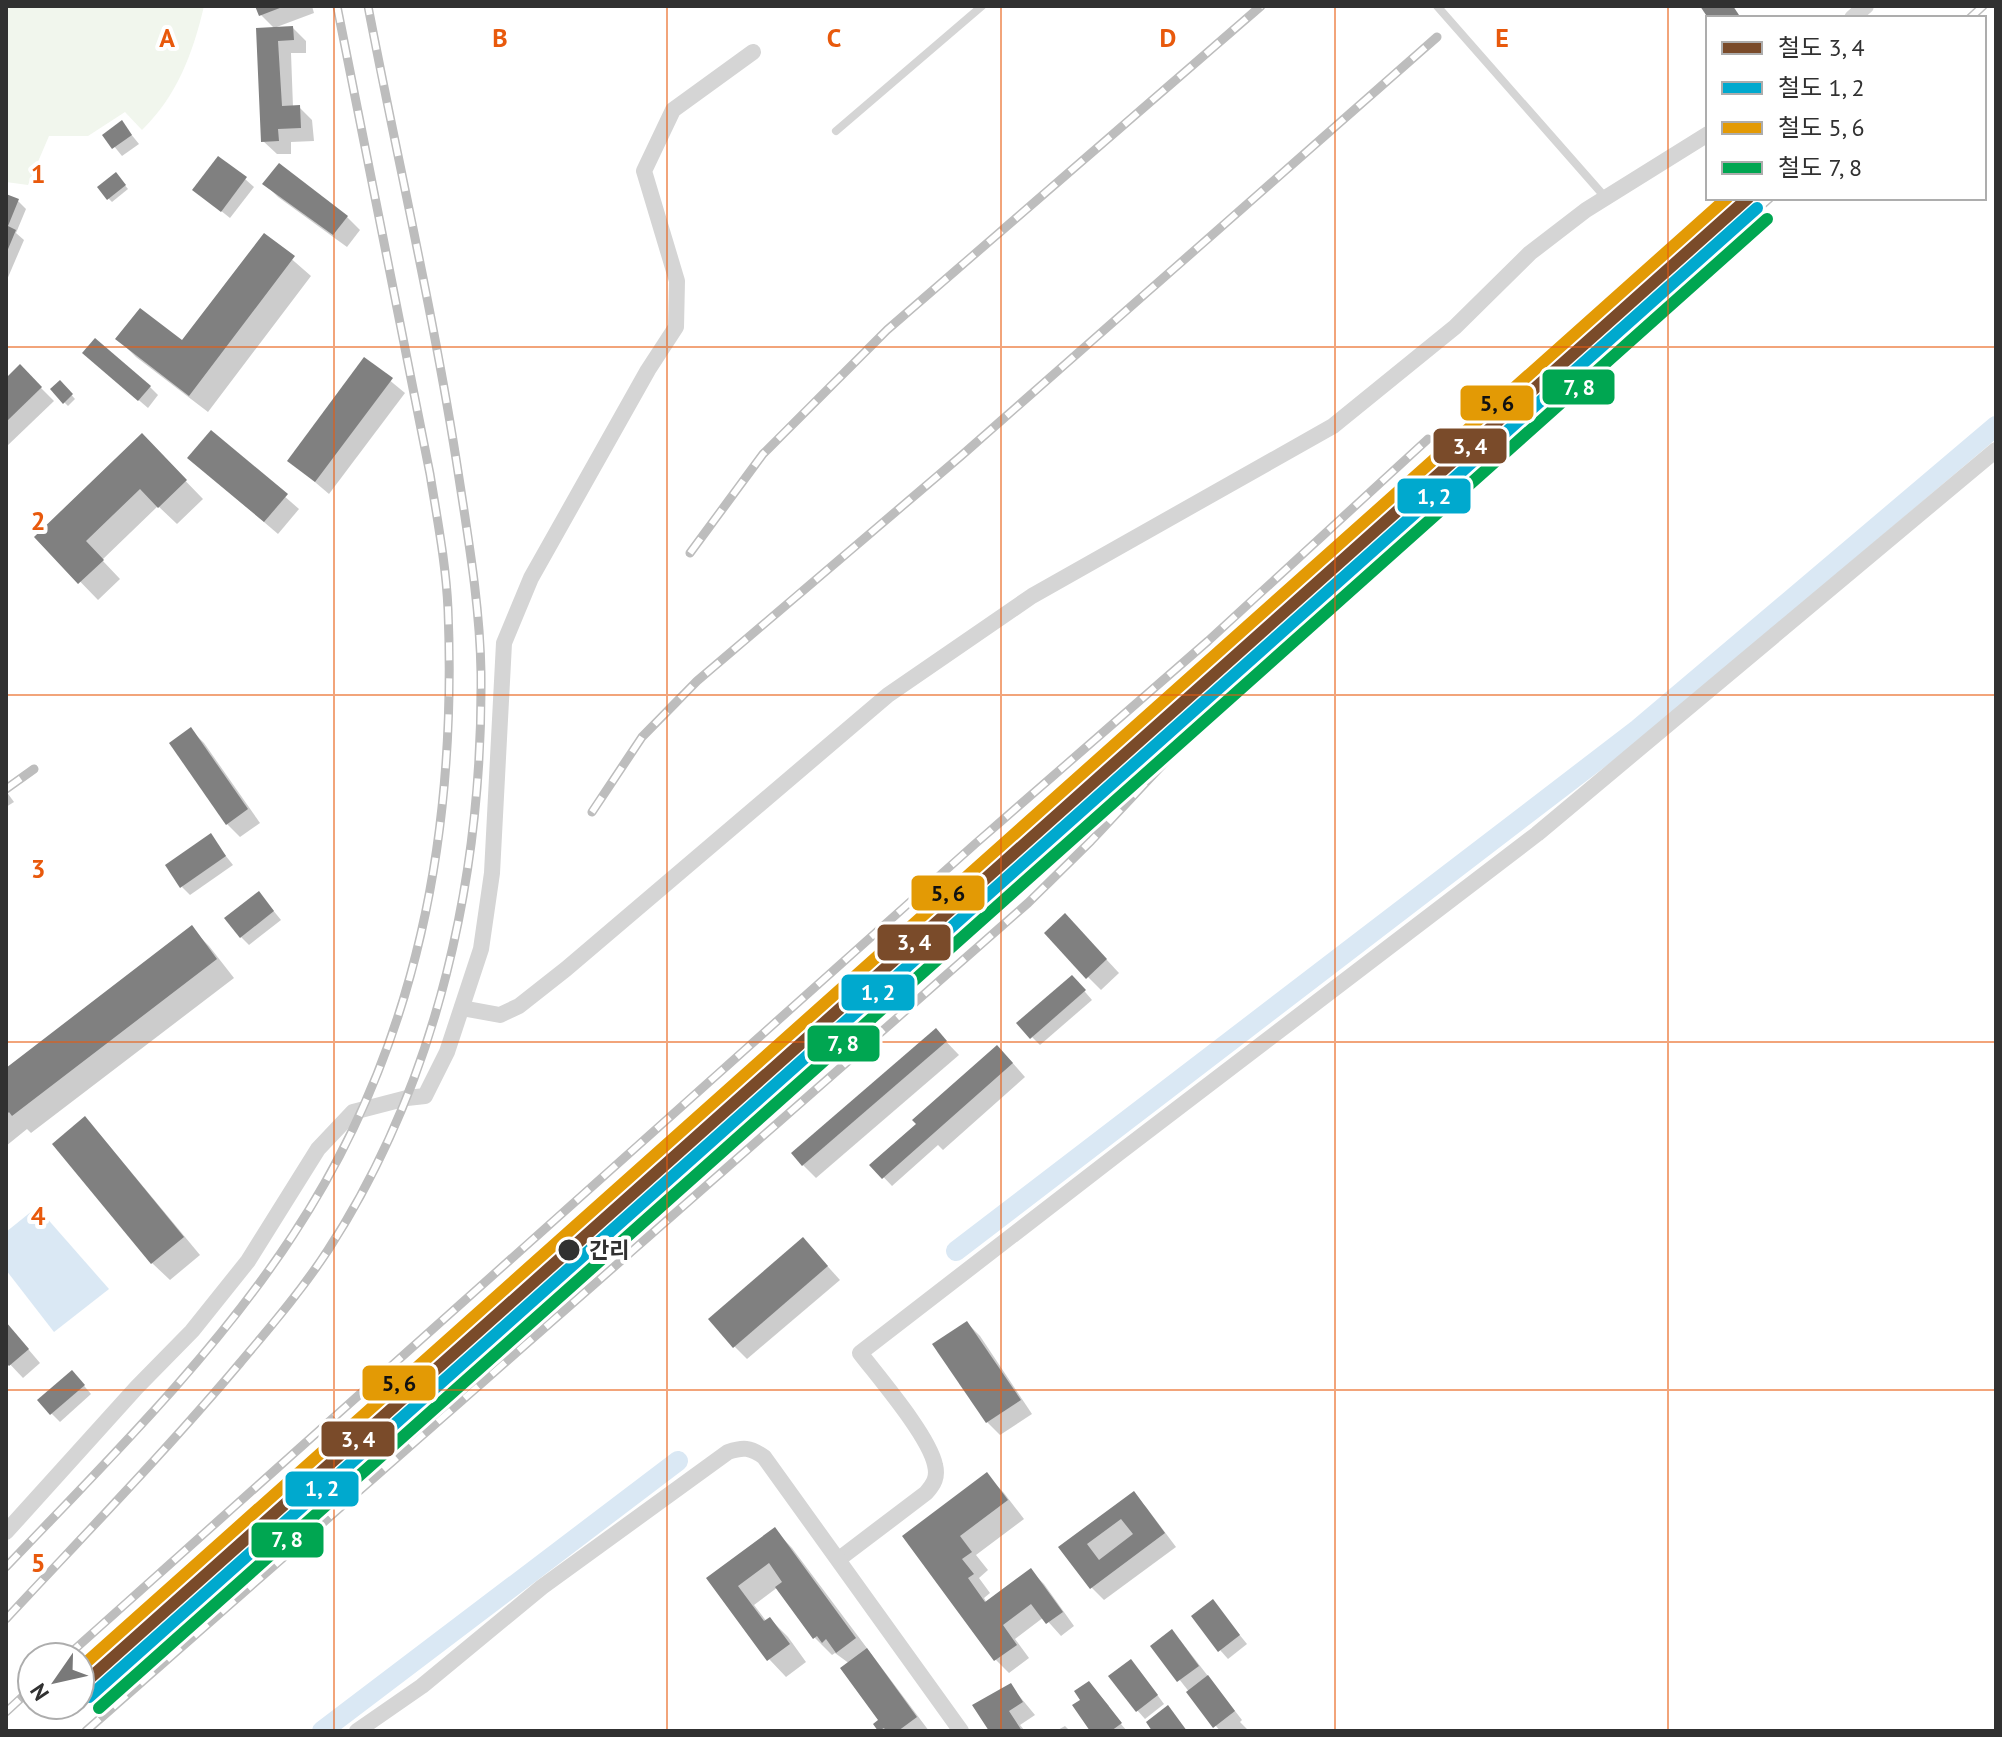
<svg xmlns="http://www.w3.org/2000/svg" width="2002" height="1737" viewBox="0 0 2002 1737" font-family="'PT Sans','Noto Sans KR',sans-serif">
  <rect width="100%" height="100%" fill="#fff"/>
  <path fill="#f1f6ed" d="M6,6h198c-11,47 -27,90 -62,124l-17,-18 -37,24h-39l-21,49 -22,-3z"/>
  <polygon fill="#dae8f4" points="37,1207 109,1289 54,1332 6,1270 6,1232"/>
  <g fill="#0003">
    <polygon points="257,6 312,6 314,13 274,28 261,15"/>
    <polygon points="293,28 306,41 306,53 291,53 293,107 299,107 312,120 314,141 291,142 291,154 277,154 263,141 258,30"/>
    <polygon points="122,123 139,144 122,156 105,135"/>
    <polygon points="120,179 128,189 112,202 108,198"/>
    <polygon points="245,179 254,187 230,218 195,190"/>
    <polygon points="265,184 347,217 360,230 347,247 278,197"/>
    <polygon points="6,196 18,201 26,209 16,233 24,240 6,282"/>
    <polygon points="264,235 311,276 208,412 136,357 118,339 182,343"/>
    <polygon points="365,360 405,393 329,494 289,460"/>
    <polygon points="93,361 150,387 158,395 148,408"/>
    <polygon points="20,367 54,401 6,447 6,381"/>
    <polygon points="60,382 75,399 68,406 52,390"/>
    <polygon points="211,432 299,509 278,534 203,470"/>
    <polygon points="142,436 203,499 177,524 158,506 102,560 120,579 98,600 37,537"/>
    <polygon points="191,730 204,743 260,823 240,837 227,824"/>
    <polygon points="6,791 14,802 6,807"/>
    <polygon points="210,836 233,865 190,895 182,887"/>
    <polygon points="259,893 281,920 249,945 241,937"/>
    <polygon points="191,928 209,946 234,978 31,1133 27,1129 6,1146 6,1070"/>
    <polygon points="1078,929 1119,973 1101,990 1088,977"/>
    <polygon points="1080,986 1092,1000 1040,1045 1032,1037"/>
    <polygon points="936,1031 959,1055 816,1178 803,1165"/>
    <polygon points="1010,1060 1025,1077 943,1150 938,1145 892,1186 872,1165"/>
    <polygon points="85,1119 102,1137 200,1255 170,1280 152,1263"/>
    <polygon points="803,1239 840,1280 747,1359 734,1346"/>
    <polygon points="6,1323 40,1363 23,1378 6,1360"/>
    <polygon points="967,1323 980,1336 1032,1414 1000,1435 987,1422"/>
    <polygon points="80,1381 91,1394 60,1422 51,1413"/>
    <polygon points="987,1475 1004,1493 1024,1519 976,1555 988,1570 979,1578 990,1593 984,1598 987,1603 1031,1571 1044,1584 1074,1626 1061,1636 1044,1617 1015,1639 1029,1658 1009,1673 996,1660 904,1537"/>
    <polygon points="1133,1494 1146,1507 1176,1547 1104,1600 1091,1587 1061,1547"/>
    <polygon points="775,1530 792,1548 929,1731 880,1731 875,1724 881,1720 850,1664 835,1653 832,1655 815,1638 778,1587 754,1605 767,1622 770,1619 788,1637 806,1662 786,1677 769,1659 709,1578"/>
    <polygon points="1213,1602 1247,1644 1228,1659 1220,1650"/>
    <polygon points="1180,1640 1242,1720 1240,1722 1249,1731 1220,1731 1153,1646"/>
    <polygon points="1139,1670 1164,1704 1145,1719 1137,1710"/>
    <polygon points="1011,1686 1035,1715 1020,1725 1025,1731 991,1731"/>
    <polygon points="1097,1692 1109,1706 1107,1708 1127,1731 1093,1731"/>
    <polygon points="1065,1726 1070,1731 1056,1731"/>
  </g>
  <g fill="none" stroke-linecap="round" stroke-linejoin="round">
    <g stroke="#dae8f4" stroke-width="20">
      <polyline points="956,1251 1638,729 1996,426"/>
      <polyline points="322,1731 678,1461"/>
    </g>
  </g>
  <g fill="#808080" fill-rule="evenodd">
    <polygon points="255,6 285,6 259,16"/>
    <polygon points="1700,6 1733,6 1741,18 1708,18"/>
    <polygon points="293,26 294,40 278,41 282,106 300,105 301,128 278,129 279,141 261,142 256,28"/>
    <polygon points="122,120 132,135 112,149 102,135"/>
    <polygon points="218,156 247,177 221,212 192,190"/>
    <polygon points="279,163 348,216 333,235 262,184"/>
    <polygon points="116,172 126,185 107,200 97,187"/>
    <polygon points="6,194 19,199 8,226 16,230 6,254"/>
    <polygon points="264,233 295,256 189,396 115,339 140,308 182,340"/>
    <polygon points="95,338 151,386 138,401 82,353"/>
    <polygon points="364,357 393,378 315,482 287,461"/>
    <polygon points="20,364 42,387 6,422 6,378"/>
    <polygon points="60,380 73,394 63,404 50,389"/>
    <polygon points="211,430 288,494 264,522 187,458"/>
    <polygon points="142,433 187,480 158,508 140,489 86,541 104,560 78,584 34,537"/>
    <polygon points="191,727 248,809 226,825 169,743"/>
    <polygon points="211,833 226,856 180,888 165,865"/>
    <polygon points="259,891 274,911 240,938 224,918"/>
    <polygon points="1065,913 1107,959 1086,979 1044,933"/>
    <polygon points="192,925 217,959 12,1116 9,1112 6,1115 6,1068"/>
    <polygon points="1072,975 1086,990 1030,1039 1016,1023"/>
    <polygon points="936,1028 947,1041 802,1166 791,1153"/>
    <polygon points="997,1045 1013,1063 882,1179 869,1165 916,1124 912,1120"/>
    <polygon points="85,1116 184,1237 151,1264 52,1144"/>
    <polygon points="803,1237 828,1266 733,1348 708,1319"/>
    <polygon points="967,1321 1021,1400 986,1423 932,1344"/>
    <polygon points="6,1322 29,1349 9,1366 6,1363"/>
    <polygon points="72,1370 85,1385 50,1415 37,1400"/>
    <polygon points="987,1472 1008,1500 960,1536 972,1552 962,1559 974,1574 968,1578 985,1602 1031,1568 1063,1612 1046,1624 1031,1604 1003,1625 1017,1645 994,1661 902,1536"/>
    <path d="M1134,1491l31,42 -75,56 -32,-42zM1121,1519l12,15 -34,26 -12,-16z"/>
    <polygon points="775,1527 856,1638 836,1653 826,1639 822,1643 817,1636 813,1639 775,1587 782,1582 769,1563 738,1586 764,1621 770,1617 790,1644 767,1661 706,1578"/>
    <polygon points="1213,1599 1240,1635 1218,1652 1191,1616"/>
    <polygon points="1172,1629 1199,1666 1177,1682 1150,1646"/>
    <polygon points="867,1648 917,1717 898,1731 886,1731 884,1728 878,1731 873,1724 878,1720 840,1668"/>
    <polygon points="1131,1659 1158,1695 1136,1712 1108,1676"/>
    <polygon points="1208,1675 1235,1711 1213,1728 1186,1692"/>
    <polygon points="1089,1681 1122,1723 1111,1731 1090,1731 1072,1705 1080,1700 1074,1691"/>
    <polygon points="1011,1683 1023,1702 1009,1711 1022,1731 989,1731 972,1705"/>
    <polygon points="1168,1705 1187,1731 1152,1731 1146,1722"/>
  </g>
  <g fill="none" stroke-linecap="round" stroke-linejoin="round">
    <g stroke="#d5d5d5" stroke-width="8">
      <polyline points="1437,6 1605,197"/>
      <polyline points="836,131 982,6"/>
    </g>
    <g stroke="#d5d5d5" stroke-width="16">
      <polyline points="1852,18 1866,6"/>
      <polyline points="462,1008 500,1015 519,1006 566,969 888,695 1032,596 1333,426 1455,327 1530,253 1586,210 1708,134"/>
      <polyline points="6,1532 137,1387 192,1331 248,1261 318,1149 353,1112 407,1098 425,1096 447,1052 481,949 492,873 504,643 531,578 648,370 676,327 677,281 644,171 673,110 753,52"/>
      <path d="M839,1559l87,-66c8,-9 12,-16 9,-28 -6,-29 -55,-86 -75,-112l259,-200 418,-319 459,-384"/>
      <path d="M357,1731l65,-45 120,-99 186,-135c15,-5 22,-5 36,5l197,274"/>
    </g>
    <g stroke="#bdbdbd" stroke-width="9">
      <g id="rail">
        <polyline points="1970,18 1983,6"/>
        <polyline points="690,553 763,454 887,330 1261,6"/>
        <polyline points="6,789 34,769"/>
        <polyline points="592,812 642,737 697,681 961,456 1437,37"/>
        <path d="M6,1567c100,-105 207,-210 287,-332 125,-190 164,-403 155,-626 -2,-45 -11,-91 -18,-135l-93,-468"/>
        <path d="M6,1619c79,-85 160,-168 234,-256 31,-37 62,-73 88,-113 110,-169 155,-376 153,-577 -1,-65 -12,-130 -22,-195 -24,-158 -61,-315 -91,-472"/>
        <polyline points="66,1657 975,844 1208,641 1428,439"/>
        <polyline points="6,1712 32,1688"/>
        <polyline points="86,1731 1028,903 1091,841 1303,615 1770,198"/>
      </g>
    </g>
    <use href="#rail" stroke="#fff" stroke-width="6" stroke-dasharray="18" stroke-linecap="butt"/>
    <g stroke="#fff" stroke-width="18">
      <polyline id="rail-1" points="80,1687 1748,198"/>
    </g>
    <g stroke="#fff" stroke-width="18">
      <polyline id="rail-2" points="89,1697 1757,208"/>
    </g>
    <g stroke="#fff" stroke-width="18">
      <polyline id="rail-3" points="80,1668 1727,198"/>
    </g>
    <g stroke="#fff" stroke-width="18">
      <polyline id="rail-4" points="99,1708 1767,219"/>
    </g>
    <use href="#rail-1" stroke="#7a4b2a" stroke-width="12"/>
    <use href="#rail-2" stroke="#00a9ce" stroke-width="12"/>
    <use href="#rail-3" stroke="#e39a05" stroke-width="12"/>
    <use href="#rail-4" stroke="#00a651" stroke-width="12"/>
  </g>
  <path fill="none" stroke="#e8590c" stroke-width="2" stroke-opacity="0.55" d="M334,6v1725M667,6v1725M1001,6v1725M1335,6v1725M1668,6v1725M6,347h1990M6,695h1990M6,1042h1990M6,1390h1990"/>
  <circle fill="#313131" stroke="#fff" stroke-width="3" cx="569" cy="1250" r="12"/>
  <g text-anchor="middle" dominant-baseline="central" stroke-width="8" stroke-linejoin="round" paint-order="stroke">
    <g font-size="22" font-weight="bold" fill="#313131" stroke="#fff" text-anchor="start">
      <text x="589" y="1250">간리</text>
    </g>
  </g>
  <g font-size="26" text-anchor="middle" font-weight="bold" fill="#e8590c" stroke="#fff" stroke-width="8" stroke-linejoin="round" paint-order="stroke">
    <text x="167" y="47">A</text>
    <text x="500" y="47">B</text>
    <text x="834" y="47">C</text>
    <text x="1168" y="47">D</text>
    <text x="1502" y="47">E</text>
    <text x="38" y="183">1</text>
    <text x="38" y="530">2</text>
    <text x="38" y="878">3</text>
    <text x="38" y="1225">4</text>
    <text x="38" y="1572">5</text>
  </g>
  <g stroke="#fff" stroke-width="3">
    <rect x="1541" y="368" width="75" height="38" rx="8" fill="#00a651"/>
    <rect x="1459" y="384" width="76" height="38" rx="8" fill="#e39a05"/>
    <rect x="1432" y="427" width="76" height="38" rx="8" fill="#7a4b2a"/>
    <rect x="1396" y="477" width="76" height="38" rx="8" fill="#00a9ce"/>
    <rect x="910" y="874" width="76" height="38" rx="8" fill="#e39a05"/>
    <rect x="876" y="923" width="76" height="39" rx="8" fill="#7a4b2a"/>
    <rect x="840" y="973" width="76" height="39" rx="8" fill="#00a9ce"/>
    <rect x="806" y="1024" width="75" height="39" rx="8" fill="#00a651"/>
    <rect x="361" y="1364" width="76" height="38" rx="8" fill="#e39a05"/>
    <rect x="320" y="1420" width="76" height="38" rx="8" fill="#7a4b2a"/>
    <rect x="284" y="1470" width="76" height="38" rx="8" fill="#00a9ce"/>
    <rect x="250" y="1521" width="75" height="38" rx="8" fill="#00a651"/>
  </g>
  <g font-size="22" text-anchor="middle" font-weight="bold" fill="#fff">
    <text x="1579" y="395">7, 8</text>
    <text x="1470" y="454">3, 4</text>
    <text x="1434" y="504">1, 2</text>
    <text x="914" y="950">3, 4</text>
    <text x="878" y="1000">1, 2</text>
    <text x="843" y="1051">7, 8</text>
    <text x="358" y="1447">3, 4</text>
    <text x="322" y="1496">1, 2</text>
    <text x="287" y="1547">7, 8</text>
  </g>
  <g font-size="22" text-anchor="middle" font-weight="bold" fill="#111">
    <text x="1497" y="411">5, 6</text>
    <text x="948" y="901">5, 6</text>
    <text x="399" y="1391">5, 6</text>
  </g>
  <rect width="2002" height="1737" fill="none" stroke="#313131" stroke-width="16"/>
  <rect x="1706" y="16" width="280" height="184" fill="#ffffff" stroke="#adadad" stroke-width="2"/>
  <rect x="1722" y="42" width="40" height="12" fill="#7a4b2a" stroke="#adadad" stroke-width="2"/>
  <text x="1778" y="56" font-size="24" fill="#313131">철도 3, 4</text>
  <rect x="1722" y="82" width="40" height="12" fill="#00a9ce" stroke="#adadad" stroke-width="2"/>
  <text x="1778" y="96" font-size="24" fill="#313131">철도 1, 2</text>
  <rect x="1722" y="122" width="40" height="12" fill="#e39a05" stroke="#adadad" stroke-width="2"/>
  <text x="1778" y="136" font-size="24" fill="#313131">철도 5, 6</text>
  <rect x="1722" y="162" width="40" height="12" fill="#00a651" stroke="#adadad" stroke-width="2"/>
  <text x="1778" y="176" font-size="24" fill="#313131">철도 7, 8</text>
  <g transform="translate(56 1681) rotate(236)"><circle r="38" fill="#ffffff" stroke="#adadad" stroke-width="2"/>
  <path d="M0-6L14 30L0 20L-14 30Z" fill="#797979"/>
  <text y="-12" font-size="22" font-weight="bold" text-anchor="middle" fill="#313131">N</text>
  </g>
</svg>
